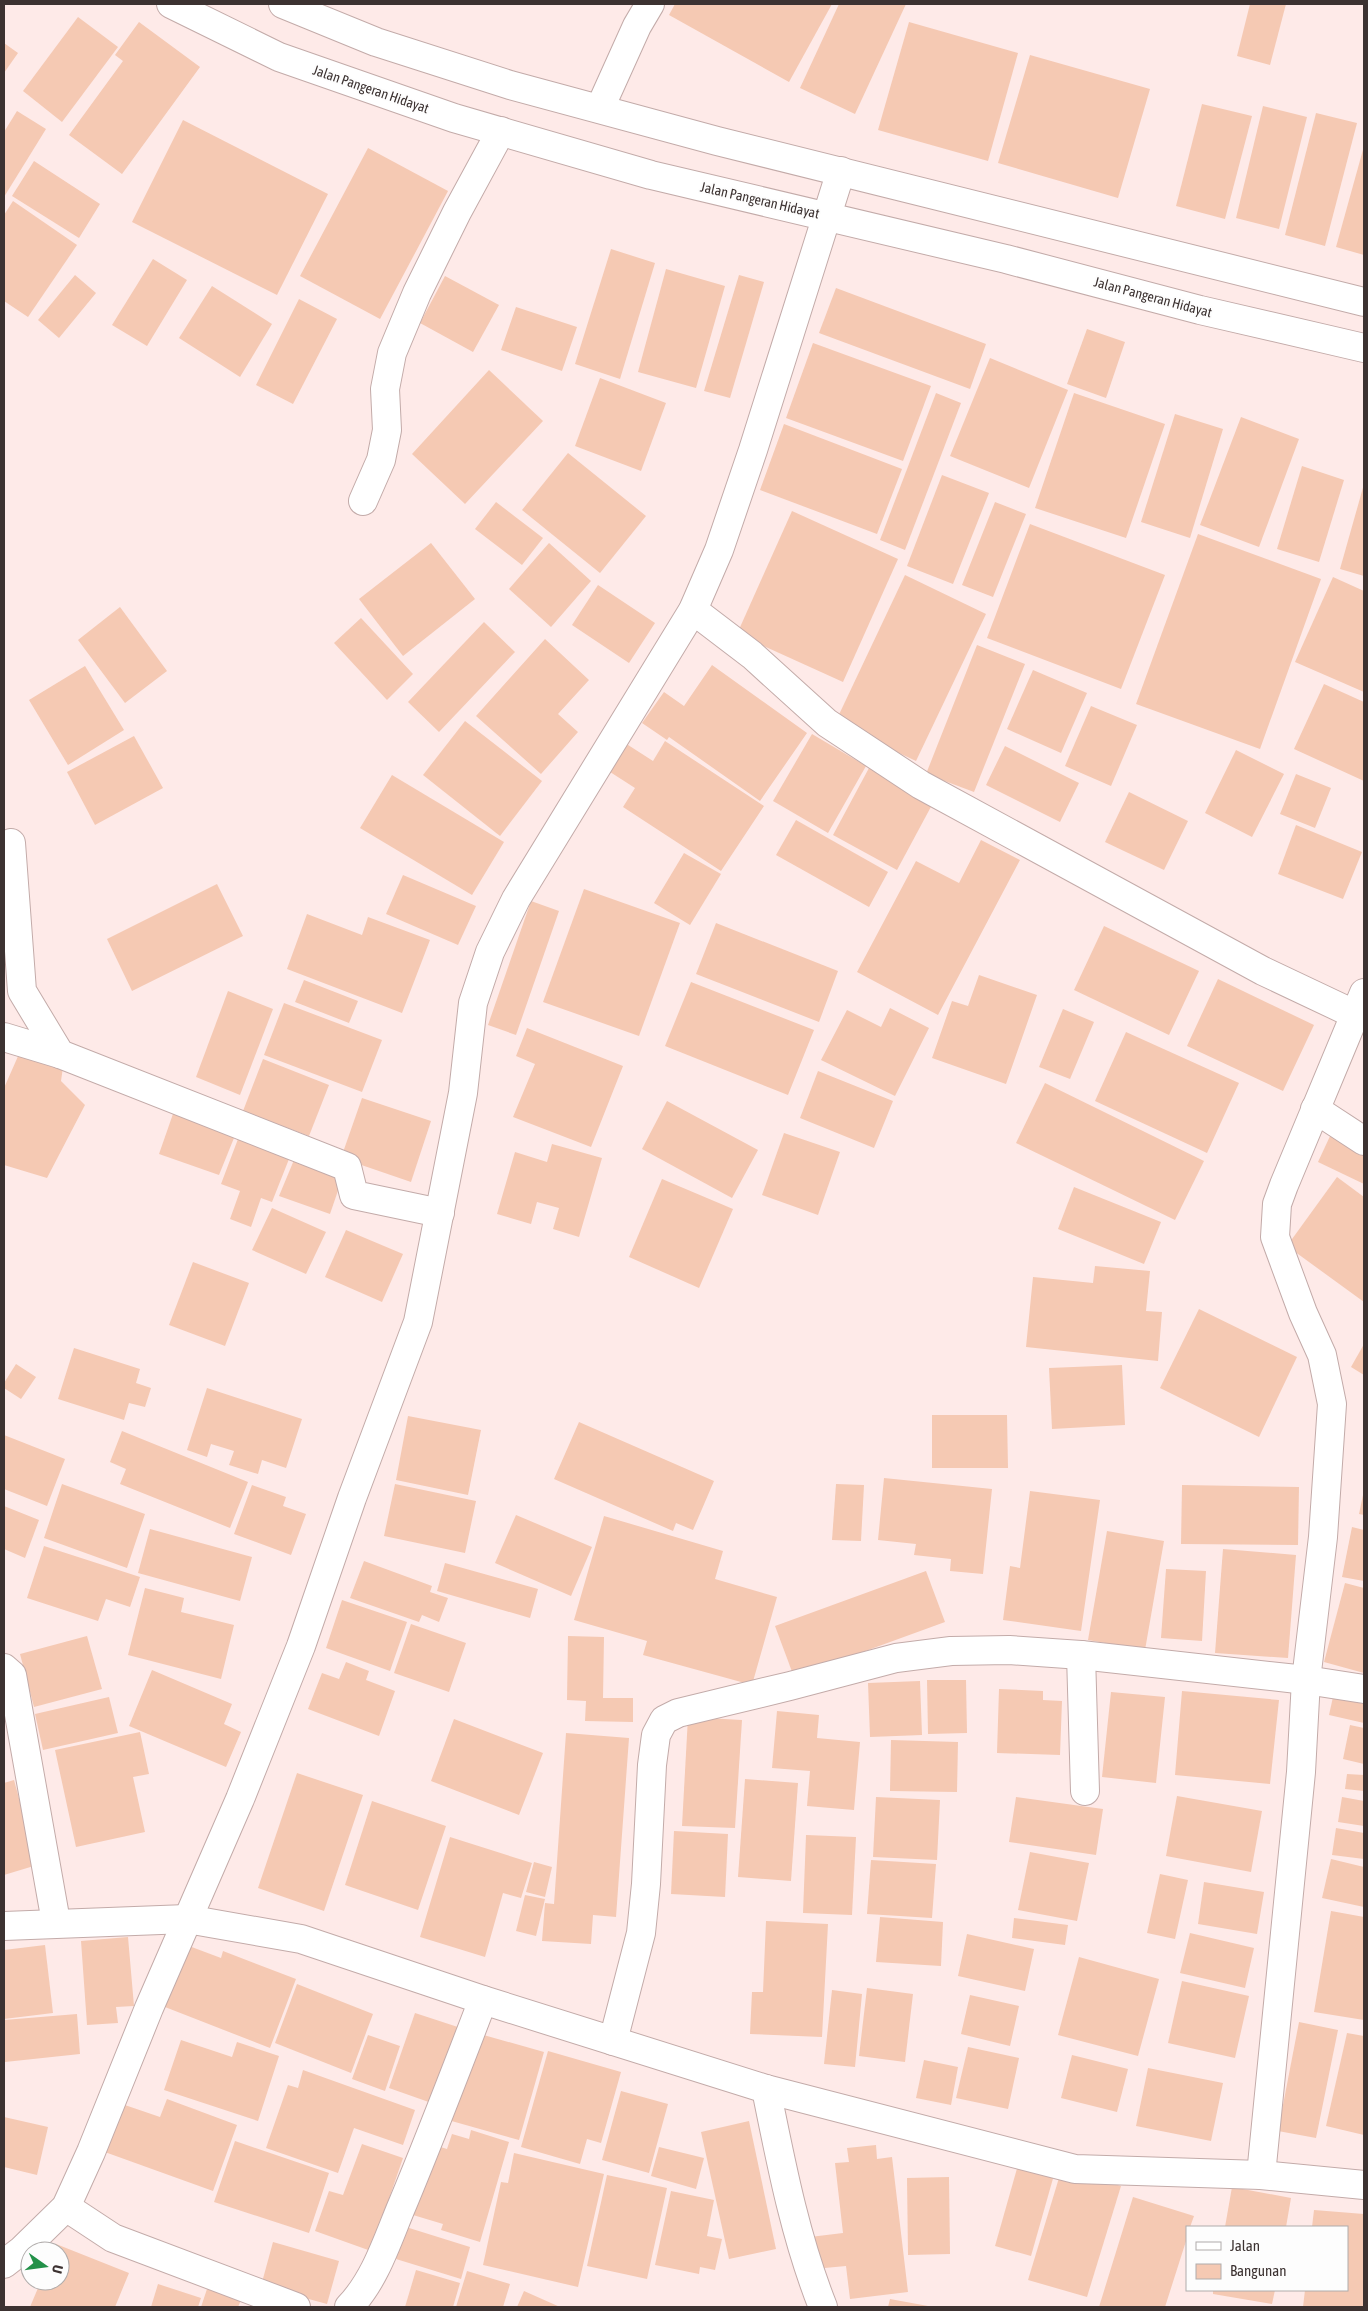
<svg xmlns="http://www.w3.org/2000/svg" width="1368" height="2311" viewBox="0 0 1368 2311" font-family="'Asap Condensed',sans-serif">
  <rect width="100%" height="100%" fill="#feeae8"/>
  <g fill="#f5c9b3">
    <polygon points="675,4 832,4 789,82 669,15"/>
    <polygon points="839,4 906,4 855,114 800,88"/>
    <polygon points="1250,4 1286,4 1270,65 1237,56"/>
    <polygon points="78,17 118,47 62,122 23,91"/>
    <polygon points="139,22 200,67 122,174 69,135 123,61 115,55"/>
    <polygon points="909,22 1018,53 988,161 878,130"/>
    <polygon points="4,43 18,53 4,73"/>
    <polygon points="1030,55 1150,89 1118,198 998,163"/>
    <polygon points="1202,104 1252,116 1225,219 1176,206"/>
    <polygon points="1263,106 1307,117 1279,229 1236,218"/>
    <polygon points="17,111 46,129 4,197 4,132"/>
    <polygon points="1316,113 1357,123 1325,246 1285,235"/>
    <polygon points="183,120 328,194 277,295 132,222"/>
    <polygon points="1364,146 1364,255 1336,247"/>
    <polygon points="368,148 448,191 380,319 300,276"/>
    <polygon points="34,161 100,204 79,238 12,196"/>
    <polygon points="13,201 77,245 28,317 4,301 4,215"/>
    <polygon points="611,249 655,263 620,379 575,364"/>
    <polygon points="153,259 187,280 147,346 112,325"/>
    <polygon points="666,269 725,286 696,388 638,372"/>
    <polygon points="75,275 96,293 59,338 38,320"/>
    <polygon points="739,275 764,282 730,398 704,391"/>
    <polygon points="445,276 499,305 473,352 420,323"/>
    <polygon points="212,286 272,324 240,377 179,338"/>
    <polygon points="836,288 986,344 970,389 819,333"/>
    <polygon points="299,299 337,319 293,404 256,385"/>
    <polygon points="516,307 577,327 562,371 501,350"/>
    <polygon points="1087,329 1125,342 1106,398 1067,384"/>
    <polygon points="813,343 931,386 903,461 786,418"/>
    <polygon points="990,358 1068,390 1029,488 950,456"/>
    <polygon points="489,370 543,421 465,504 412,454"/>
    <polygon points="600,378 666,403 641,471 575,446"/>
    <polygon points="936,393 961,403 905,550 880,540"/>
    <polygon points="1074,393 1165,424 1126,538 1035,508"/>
    <polygon points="1175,414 1223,429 1190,538 1141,522"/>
    <polygon points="1241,417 1299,439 1259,547 1200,525"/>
    <polygon points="784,424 902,469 877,534 760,490"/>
    <polygon points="568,453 646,516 600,573 522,510"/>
    <polygon points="1302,466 1344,480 1319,562 1277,549"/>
    <polygon points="942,475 989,493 953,584 907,566"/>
    <polygon points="1364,484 1364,576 1340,569"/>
    <polygon points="496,502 543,538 522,565 475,529"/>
    <polygon points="995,502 1026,514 993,597 962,585"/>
    <polygon points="792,511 898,559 843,682 737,634"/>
    <polygon points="1030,524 1165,575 1121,689 987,638"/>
    <polygon points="1198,534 1321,579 1260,749 1136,704"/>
    <polygon points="431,543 475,599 403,656 359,599"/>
    <polygon points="549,543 591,581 551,627 509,589"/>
    <polygon points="905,575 986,614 916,761 835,723"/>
    <polygon points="1333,577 1364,591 1364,692 1295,662"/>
    <polygon points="598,585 655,623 629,663 572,625"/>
    <polygon points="120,607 167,671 125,703 78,640"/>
    <polygon points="361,618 413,674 387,700 334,643"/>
    <polygon points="484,622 515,652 439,732 408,702"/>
    <polygon points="545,639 589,680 558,714 578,732 541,774 476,716"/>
    <polygon points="977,645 1025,664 974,792 926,774"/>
    <polygon points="712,665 807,733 760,801 669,737 667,740 642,723 664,692 684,706"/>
    <polygon points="85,666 124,730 68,765 29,700"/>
    <polygon points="1033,670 1087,693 1061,753 1007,729"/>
    <polygon points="1324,684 1364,702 1364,781 1294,749"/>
    <polygon points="1091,706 1137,725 1111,786 1065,766"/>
    <polygon points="465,721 542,781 500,836 423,775"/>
    <polygon points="812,734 866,766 828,833 773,801"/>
    <polygon points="134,736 163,788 95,825 67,772"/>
    <polygon points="665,741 764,806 721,871 623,807 635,788 607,770 625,743 653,761"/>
    <polygon points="1005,746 1079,783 1060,822 986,785"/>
    <polygon points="1236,750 1284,774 1252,837 1205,813"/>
    <polygon points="869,768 933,803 897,870 833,835"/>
    <polygon points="1296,774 1331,788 1315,828 1280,814"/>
    <polygon points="392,775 504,842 472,895 360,828"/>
    <polygon points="1129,792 1188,821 1164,870 1105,842"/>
    <polygon points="796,820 888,872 869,907 776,855"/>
    <polygon points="1296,825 1362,852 1343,899 1278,874"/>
    <polygon points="981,840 1020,860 938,1015 857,972 916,861 959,883"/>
    <polygon points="684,853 721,874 690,925 654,903"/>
    <polygon points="403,875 476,906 458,945 386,914"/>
    <polygon points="217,884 243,936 132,991 107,939"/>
    <polygon points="584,889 680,923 639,1036 543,1002"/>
    <polygon points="531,901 559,911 516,1035 488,1025"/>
    <polygon points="307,914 362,935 368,917 430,940 402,1013 287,969"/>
    <polygon points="716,923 838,971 819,1022 696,974"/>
    <polygon points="1104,926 1199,971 1169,1035 1074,990"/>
    <polygon points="979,975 1037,995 1006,1084 932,1058 952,1001 968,1006"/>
    <polygon points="1218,979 1314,1025 1283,1091 1187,1046"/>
    <polygon points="304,980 358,1001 349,1023 295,1002"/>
    <polygon points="691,982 814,1030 788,1095 665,1046"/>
    <polygon points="228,991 273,1009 240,1095 196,1077"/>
    <polygon points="284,1003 382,1040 362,1092 264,1055"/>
    <polygon points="890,1008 929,1028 895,1096 821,1060 847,1010 881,1027"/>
    <polygon points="1063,1009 1094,1022 1070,1079 1039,1067"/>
    <polygon points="527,1028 623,1066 591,1147 513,1117 535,1064 516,1056"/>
    <polygon points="1126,1032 1239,1083 1207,1153 1095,1101"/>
    <polygon points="19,1054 63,1067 61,1081 85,1105 47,1178 4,1165 4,1088"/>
    <polygon points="263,1059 329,1085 309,1136 243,1111"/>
    <polygon points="818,1071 893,1101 874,1148 800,1118"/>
    <polygon points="1045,1083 1204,1161 1175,1220 1016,1143"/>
    <polygon points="362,1098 431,1121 411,1182 341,1158"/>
    <polygon points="667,1101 758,1150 732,1198 642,1149"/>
    <polygon points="174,1111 236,1133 219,1175 159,1154"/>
    <polygon points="784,1133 840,1152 818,1215 762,1195"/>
    <polygon points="1331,1134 1364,1149 1364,1184 1318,1162"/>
    <polygon points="238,1139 291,1154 272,1202 261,1198 251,1227 230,1219 240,1191 221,1184"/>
    <polygon points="552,1144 602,1158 579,1237 553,1229 559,1208 537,1202 531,1224 497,1214 515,1152 547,1162"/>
    <polygon points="294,1160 343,1176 330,1214 279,1196"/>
    <polygon points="1337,1177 1364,1197 1364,1302 1287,1246"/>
    <polygon points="662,1179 733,1209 699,1288 629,1257"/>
    <polygon points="1074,1187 1161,1222 1144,1264 1058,1229"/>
    <polygon points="272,1208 326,1232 306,1274 252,1250"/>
    <polygon points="346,1230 403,1254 382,1302 325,1277"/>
    <polygon points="193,1262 249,1283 225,1346 169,1325"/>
    <polygon points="1095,1266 1150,1271 1146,1311 1162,1312 1158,1361 1026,1347 1033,1277 1093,1283"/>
    <polygon points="1199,1309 1297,1357 1259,1437 1160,1388"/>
    <polygon points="1364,1344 1364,1375 1351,1367"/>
    <polygon points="74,1348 140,1369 136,1383 151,1388 145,1407 129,1403 124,1420 58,1399"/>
    <polygon points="16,1364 36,1377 21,1399 4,1388 4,1383"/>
    <polygon points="1122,1365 1125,1425 1052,1429 1049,1368"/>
    <polygon points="207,1388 302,1419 286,1468 262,1460 258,1474 229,1465 234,1451 211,1444 207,1457 187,1450"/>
    <polygon points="932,1415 1007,1415 1008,1468 932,1468"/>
    <polygon points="408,1416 481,1430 468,1495 396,1480"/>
    <polygon points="579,1422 714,1481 693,1530 676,1523 673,1531 554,1479"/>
    <polygon points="122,1431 248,1482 230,1528 120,1484 126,1469 110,1462"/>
    <polygon points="4,1435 65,1459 47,1506 4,1489"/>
    <polygon points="884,1478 992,1489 983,1574 950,1571 951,1559 914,1555 916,1544 878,1540"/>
    <polygon points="62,1484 145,1514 127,1568 44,1538"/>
    <polygon points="395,1484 476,1501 465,1553 384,1536"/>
    <polygon points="836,1484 864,1485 861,1541 832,1540"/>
    <polygon points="252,1485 286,1497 283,1506 306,1514 291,1555 234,1534"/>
    <polygon points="1182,1485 1299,1487 1298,1545 1181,1544"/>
    <polygon points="1030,1491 1100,1500 1081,1631 1003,1620 1010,1566 1020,1568"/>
    <polygon points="1363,1495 1364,1495 1364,1515 1359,1514"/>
    <polygon points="4,1506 39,1520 25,1558 4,1549"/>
    <polygon points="516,1515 592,1547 571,1596 495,1563"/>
    <polygon points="604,1516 723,1551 715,1579 777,1597 752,1685 643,1655 647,1641 574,1620"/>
    <polygon points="1352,1527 1364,1530 1364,1581 1342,1577"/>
    <polygon points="150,1529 252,1557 240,1601 138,1573"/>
    <polygon points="1107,1531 1164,1541 1145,1650 1088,1640"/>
    <polygon points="44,1546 140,1577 130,1607 106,1599 98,1621 27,1598"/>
    <polygon points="1223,1549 1296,1555 1288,1658 1215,1653"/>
    <polygon points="364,1561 432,1586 430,1592 448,1598 439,1622 422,1615 419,1622 350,1598"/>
    <polygon points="445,1563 538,1589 530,1618 437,1591"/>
    <polygon points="1166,1569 1206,1571 1202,1641 1161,1638"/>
    <polygon points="926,1571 945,1622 794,1677 775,1626"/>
    <polygon points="1345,1583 1364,1588 1364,1673 1324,1662"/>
    <polygon points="145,1588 184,1598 181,1612 234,1625 221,1679 128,1655"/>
    <polygon points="342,1600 407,1622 390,1671 326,1648"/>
    <polygon points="411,1624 466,1643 449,1692 394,1673"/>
    <polygon points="87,1636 102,1689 34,1707 20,1654"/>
    <polygon points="568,1636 604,1637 603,1698 633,1698 633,1722 585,1721 586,1701 567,1700"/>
    <polygon points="346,1662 369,1671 366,1680 395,1691 379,1736 308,1709 322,1673 339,1679"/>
    <polygon points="152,1670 232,1704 224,1724 241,1732 226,1767 129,1726"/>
    <polygon points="927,1680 966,1680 967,1733 928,1734"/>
    <polygon points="920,1681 922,1735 870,1737 868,1683"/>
    <polygon points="999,1689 1043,1691 1043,1700 1062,1701 1060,1755 997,1753"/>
    <polygon points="1182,1691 1279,1700 1270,1784 1175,1775"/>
    <polygon points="1111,1692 1165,1697 1156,1783 1102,1777"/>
    <polygon points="109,1697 118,1733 43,1750 35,1714"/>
    <polygon points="1333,1697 1364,1704 1364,1723 1329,1715"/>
    <polygon points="777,1711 819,1715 817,1738 860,1742 854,1810 807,1806 810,1771 772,1768"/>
    <polygon points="688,1717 742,1720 735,1828 682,1826"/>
    <polygon points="454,1719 543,1753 519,1815 431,1781"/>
    <polygon points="1350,1725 1364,1728 1364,1764 1343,1759"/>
    <polygon points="140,1732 149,1774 133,1777 145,1832 76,1847 55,1750"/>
    <polygon points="566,1733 629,1738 616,1917 593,1915 591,1944 542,1941 545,1903 554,1904"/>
    <polygon points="891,1740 958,1742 957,1792 890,1791"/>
    <polygon points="297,1773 363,1795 324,1911 258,1888"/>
    <polygon points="1347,1774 1364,1775 1364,1791 1345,1789"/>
    <polygon points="745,1779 798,1783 791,1881 738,1877"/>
    <polygon points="14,1780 37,1865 4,1875 4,1783"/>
    <polygon points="1177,1796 1262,1811 1251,1872 1166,1856"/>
    <polygon points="876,1797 940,1800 937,1860 873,1857"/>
    <polygon points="1016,1797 1103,1809 1096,1855 1009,1842"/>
    <polygon points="1342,1797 1364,1801 1364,1826 1338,1822"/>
    <polygon points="372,1801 446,1826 418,1910 345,1885"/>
    <polygon points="1336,1828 1364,1833 1364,1859 1332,1855"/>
    <polygon points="674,1831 728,1834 725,1897 671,1894"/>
    <polygon points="806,1835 856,1837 852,1915 803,1913"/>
    <polygon points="450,1837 532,1863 521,1898 503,1893 485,1957 420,1937"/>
    <polygon points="1030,1852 1089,1863 1077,1921 1018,1910"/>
    <polygon points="1331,1859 1364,1867 1364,1907 1322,1898"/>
    <polygon points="871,1860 936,1864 932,1918 867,1914"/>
    <polygon points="534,1862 552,1867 545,1897 526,1892"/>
    <polygon points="1160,1874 1188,1880 1175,1939 1147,1933"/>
    <polygon points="1204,1882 1264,1892 1257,1934 1198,1924"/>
    <polygon points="525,1895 545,1899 536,1936 516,1931"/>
    <polygon points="1331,1911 1364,1917 1364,2020 1314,2012"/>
    <polygon points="880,1917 943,1922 941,1966 876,1962"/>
    <polygon points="1014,1918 1068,1925 1065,1945 1012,1938"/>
    <polygon points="766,1921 828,1924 822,2037 750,2034 752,1992 763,1992"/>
    <polygon points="1190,1933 1254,1948 1245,1988 1180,1973"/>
    <polygon points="967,1934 1034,1949 1025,1991 958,1976"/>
    <polygon points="128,1937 134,2006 116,2007 118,2023 87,2025 81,1941"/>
    <polygon points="45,1945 53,2013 4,2019 4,1950"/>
    <polygon points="189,1946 221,1958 223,1951 296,1979 270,2048 165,2007"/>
    <polygon points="1079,1957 1159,1979 1138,2056 1058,2035"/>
    <polygon points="1182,1981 1249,1996 1235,2058 1168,2043"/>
    <polygon points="297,1984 373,2014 351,2073 275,2043"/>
    <polygon points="867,1988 913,1994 905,2062 859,2056"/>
    <polygon points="832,1990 862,1994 855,2067 824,2064"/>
    <polygon points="970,1995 1019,2006 1010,2046 961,2034"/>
    <polygon points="415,2013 467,2030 440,2106 389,2088"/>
    <polygon points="77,2014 80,2054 5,2062 4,2020"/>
    <polygon points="1299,2022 1338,2030 1316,2138 1278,2131"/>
    <polygon points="473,2032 544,2052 519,2140 448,2120"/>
    <polygon points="1347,2033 1364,2036 1364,2135 1326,2126"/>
    <polygon points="368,2035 400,2046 385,2091 352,2079"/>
    <polygon points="181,2040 232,2057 237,2042 279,2056 258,2121 164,2090"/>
    <polygon points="968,2047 1019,2058 1008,2109 956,2098"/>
    <polygon points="548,2051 621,2072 601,2143 587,2139 580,2164 521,2147"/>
    <polygon points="1072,2055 1128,2069 1117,2112 1061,2098"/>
    <polygon points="924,2060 958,2067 951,2105 916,2098"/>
    <polygon points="1148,2068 1223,2083 1211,2141 1136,2126"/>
    <polygon points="303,2070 415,2110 403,2145 354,2128 338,2173 266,2148 288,2085 298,2088"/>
    <polygon points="621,2091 668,2104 649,2173 602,2160"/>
    <polygon points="167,2099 237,2125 213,2191 102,2151 119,2103 160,2117"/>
    <polygon points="4,2117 48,2127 37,2175 4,2167"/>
    <polygon points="749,2121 776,2249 729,2259 701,2132"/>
    <polygon points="471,2130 509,2142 480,2242 441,2230 443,2224 413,2215 434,2145 447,2149 452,2134 469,2139"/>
    <polygon points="235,2141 329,2173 309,2233 214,2202"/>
    <polygon points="362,2144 403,2158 371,2251 315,2231 329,2191 343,2195"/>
    <polygon points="876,2145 877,2159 892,2157 908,2292 850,2299 846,2266 814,2269 810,2237 843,2233 835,2163 849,2162 847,2148"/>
    <polygon points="659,2147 704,2158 696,2189 651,2176"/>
    <polygon points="514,2153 604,2174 578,2287 483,2265 501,2182 508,2183"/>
    <polygon points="1018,2165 1054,2175 1031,2256 995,2246"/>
    <polygon points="1062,2168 1121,2186 1087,2297 1028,2280"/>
    <polygon points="607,2175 667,2188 647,2279 587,2266"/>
    <polygon points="949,2177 950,2254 908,2255 907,2178"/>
    <polygon points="1232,2187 1291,2198 1286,2227 1225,2227"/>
    <polygon points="671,2191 714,2200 707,2236 722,2239 715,2270 700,2267 699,2274 655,2265"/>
    <polygon points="1133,2197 1194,2216 1190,2227 1187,2227 1187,2238 1165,2307 1099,2307"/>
    <polygon points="1314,2210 1364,2214 1364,2307 1303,2307 1305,2290 1347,2290 1347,2227 1312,2227"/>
    <polygon points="406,2227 470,2247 461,2279 396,2259"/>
    <polygon points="273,2242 339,2261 327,2304 261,2286"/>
    <polygon points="56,2244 129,2273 115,2307 30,2307 41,2281 60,2281 60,2251 53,2251"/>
    <polygon points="416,2270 460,2283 453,2307 405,2307"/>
    <polygon points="467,2271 510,2284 503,2307 456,2307"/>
    <polygon points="158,2284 201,2298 198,2307 151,2307"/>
    <polygon points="207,2289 241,2300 238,2307 201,2307"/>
    <polygon points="1213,2290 1275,2290 1272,2304 1213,2294"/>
    <polygon points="524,2291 560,2307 517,2307"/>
    <polygon points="890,2299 928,2306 928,2307 888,2307"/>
  </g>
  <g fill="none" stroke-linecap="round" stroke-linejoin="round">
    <g stroke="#c3aba9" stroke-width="30">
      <g id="minor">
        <polyline points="600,108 637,26 650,4"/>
        <polyline points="363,501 381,460 387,430 385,389 392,353 417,293 457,212 501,131"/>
        <polyline points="693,610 752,655 827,723 921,785 1263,971 1356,1015"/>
        <polyline points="11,843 22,991 60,1054 347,1167 354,1195 440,1213"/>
        <polyline points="4,1037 60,1054"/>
        <polyline points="1315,1109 1364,1141"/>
        <polyline points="1081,1655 1085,1791"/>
        <polyline points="4,1668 12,1675 56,1922"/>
        <polyline points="4,1926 187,1919 301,1939 483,2000 766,2089 1075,2169 1261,2175 1364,2185"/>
        <polyline points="613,2041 641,1933 646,1884 652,1765 656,1735 664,1720 678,1713 790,1686 896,1658 951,1651 1009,1650 1081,1655 1306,1680 1364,1689"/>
        <path d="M766,2089c15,74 29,148 57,218"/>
        <polyline points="1261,2175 1301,1772 1306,1680 1323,1537 1332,1404 1322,1355 1303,1313 1275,1237 1277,1204 1284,1185 1364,993"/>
        <polyline points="66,2207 113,2238 296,2307"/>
        <polyline points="4,2264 22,2250 66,2207 91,2152 149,2008 240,1799 301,1646 352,1498 418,1322 463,1093 473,1003 490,952 516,899 693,610 719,550 753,450 841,171"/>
        <path d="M349,2307c27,-28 39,-69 54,-104 28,-67 54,-135 80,-203"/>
      </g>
    </g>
    <g stroke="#c3aba9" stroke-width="30">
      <g id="trunk">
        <polyline points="171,4 279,57 454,118 651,175 1006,259 1200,310 1364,348"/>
        <polyline points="283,4 376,42 510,85 717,141 1364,302"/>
      </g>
    </g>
    <use href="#minor" stroke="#fff" stroke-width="28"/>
    <use href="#trunk" stroke="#fff" stroke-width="28"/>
  </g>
  <g text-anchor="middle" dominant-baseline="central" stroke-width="4" stroke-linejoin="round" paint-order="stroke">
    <g font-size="14" fill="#3c3231" stroke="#fdfdfd">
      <text transform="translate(371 89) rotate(19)">Jalan Pangeran Hidayat</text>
      <text transform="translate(760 200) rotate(13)">Jalan Pangeran Hidayat</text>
      <text transform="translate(1153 297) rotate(15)">Jalan Pangeran Hidayat</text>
    </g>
  </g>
  <rect width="1368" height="2311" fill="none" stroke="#3c3231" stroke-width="10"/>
  <rect x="1186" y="2226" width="162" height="65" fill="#fdfdfd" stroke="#b0acab"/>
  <rect x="1196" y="2242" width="25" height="8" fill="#ffffff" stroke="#b0acab"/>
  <text x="1230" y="2251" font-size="15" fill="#3c3231">Jalan</text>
  <rect x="1196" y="2264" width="25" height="15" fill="#f5c9b3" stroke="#b0acab"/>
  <text x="1230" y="2276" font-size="15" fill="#3c3231">Bangunan</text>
  <g transform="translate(45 2266) rotate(104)"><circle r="24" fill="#fdfdfd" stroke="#b0acab"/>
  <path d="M0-4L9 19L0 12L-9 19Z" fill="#239149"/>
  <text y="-8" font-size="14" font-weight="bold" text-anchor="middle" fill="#3c3231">U</text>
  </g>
</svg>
